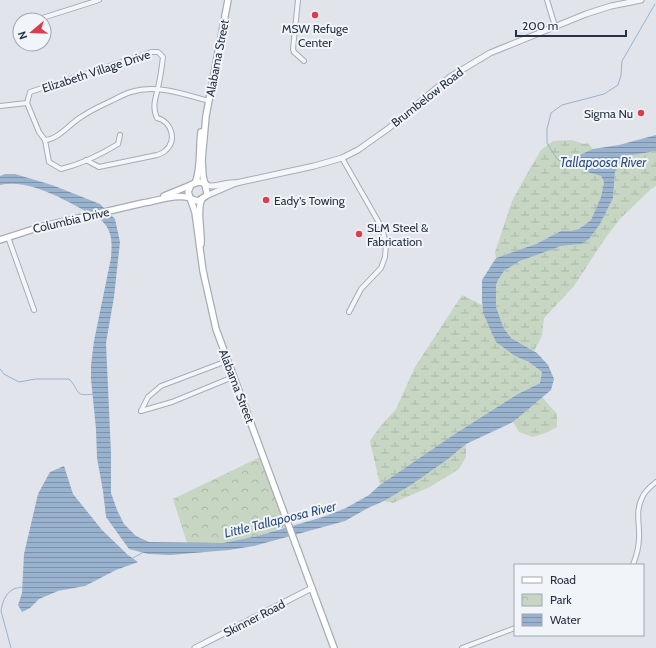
<svg xmlns="http://www.w3.org/2000/svg" width="656" height="648" viewBox="0 0 656 648" font-family="Cabin,sans-serif">
  <defs>
    <pattern id="wetland-marsh" width="20" height="14" patternUnits="userSpaceOnUse"><rect width="20" height="14" fill="#c6d6c2"/><path d="M1 5h8M5 5V1M11 12h8M15 12V8" fill="none" stroke="#aab8a8"/></pattern>
    <pattern id="park-crowns" width="20" height="18" patternUnits="userSpaceOnUse"><rect width="20" height="18" fill="#c6d6c2"/><path d="M2 6a3 3 0 1 1 6 0M12 15a3 3 0 1 1 6 0" fill="none" stroke="#aab8a8"/></pattern>
    <pattern id="water-rules" width="6" height="5" patternUnits="userSpaceOnUse"><rect width="6" height="5" fill="#99b2ce"/><path d="M0 2.5h6" fill="none" stroke="#7d91a9"/></pattern>
  </defs>
  <rect width="100%" height="100%" fill="#e1e5eb"/>
  <g fill="url(#wetland-marsh)">
    <polygon points="572,140 584,144 588,143 593,149 577,156 590,173 601,176 604,182 601,197 591,220 579,229 571,231 561,231 536,244 496,258 495,252 512,201 528,172 541,150 553,141"/>
    <path d="M656,151v35l-5,3 -31,30 -14,18 -32,49 -30,32 -2,18 -8,15c-24,-13 -33,-15 -38,-44 -1,-9 -2,-19 2,-28 7,-15 49,-30 65,-33 6,-1 12,-1 18,-2l32,-46 2,-26 12,-16z"/>
    <polygon points="462,295 482,305 483,313 515,356 529,362 542,372 540,383 518,394 380,485 370,441 379,428 396,409 415,367"/>
    <polygon points="542,397 557,414 557,427 548,432 533,437 519,432 513,422"/>
    <path d="M466,444v13l-7,12 -29,18 -37,16 -9,-2c28,-17 56,-36 82,-57z"/>
  </g>
  <polygon fill="url(#park-crowns)" points="260,457 286,527 257,536 223,543 187,543 173,499"/>
  <g fill="url(#water-rules)">
    <path d="M656,135v16l-29,5 -12,16 -2,26 -13,26 -11,15 -8,5 -20,2 -41,15 -16,10 -6,9 -2,5v22l7,20 8,11 26,15 11,12 6,14 -3,11 -38,32 -47,22 -18,15 -37,26 -27,16 -16,7 -23,13 -91,25 -25,4 -59,5 -22,-1 -19,-5 -23,-32 -3,-26 -6,-33 -1,-29 -5,-50v-14l3,-24 17,-83c1,-15 2,-27 -10,-38 -28,-15 -68,-42 -101,-35v-9l5,-2h10l37,11 48,19 15,15 5,23 -6,55 -8,46 5,110v40l6,17 7,14 12,12 13,6 74,1 34,-7 66,-19 23,-9 23,-13 11,-10 75,-51 63,-40 22,-11 2,-11 -13,-10 -14,-6 -19,-14 -13,-29 -1,-12v-21l14,-22 40,-14 25,-13h10l8,-2 12,-9 10,-23 3,-15 -3,-6 -11,-3 -16,-10 3,-7 16,-7 26,-4z"/>
    <polygon points="64,466 73,494 102,530 128,555 138,562 116,570 85,586 58,591 39,599 30,608 22,612 18,605 22,593 24,554 38,494 50,472"/>
  </g>
  <g fill="none" stroke-linecap="round" stroke-linejoin="round">
    <g stroke="#99b2ce" stroke-width="1">
      <polyline points="574,163 565,163 557,159 547,143 547,129 551,113 562,105 604,94 618,85 621,75 622,61 655,4"/>
      <path d="M0,369l4,5 15,8 16,-3h34c12,12 4,18 25,15"/>
      <polyline points="133,558 142,553"/>
      <path d="M11,648l-10,-37c1,-7 4,-17 11,-21 2,-2 7,-2 10,-3"/>
    </g>
    <g stroke="#a6acb6" stroke-width="6">
      <g id="minor">
        <polyline points="298,0 293,49 294,52 304,61"/>
        <polyline points="547,0 555,26"/>
        <polyline points="36,20 99,0"/>
        <polyline points="0,106 27,103"/>
        <path d="M45,140l-6,-8 -12,-29 3,-11 122,-40h6l5,5c-1,8 -2,17 -4,26 -2,12 -8,23 -2,35 14,3 21,22 8,33 -2,2 -5,3 -8,4l-58,12 -13,-7"/>
        <path d="M45,140c13,-1 23,-14 33,-21 10,-7 22,-13 33,-18 6,-3 13,-7 20,-9 26,-8 52,2 78,9"/>
        <path d="M45,140l4,22 12,7c21,-5 39,-14 57,-25l2,-9"/>
        <polyline points="342,158 382,228 386,244 385,257 381,268 361,289 349,312"/>
        <polyline points="8,237 34,310"/>
        <polyline points="141,411 148,397 161,386 227,361"/>
        <polyline points="141,411 172,402 233,377"/>
        <path d="M633,565c3,-8 6,-18 6,-27 1,-13 -4,-27 3,-40 2,-6 9,-12 14,-16"/>
        <polyline points="462,648 515,628"/>
      </g>
    </g>
    <g stroke="#a6acb6" stroke-width="7">
      <g id="tertiary">
        <path d="M206,185c10,4 19,-4 30,-2l78,-17 28,-8 16,-8 31,-22 61,-51 40,-24 96,-39 25,-8 30,-6"/>
        <polyline points="206,196 236,183"/>
        <polyline points="195,648 312,588"/>
      </g>
    </g>
    <g stroke="#a6acb6" stroke-width="8">
      <g id="secondary">
        <path d="M195,183c6,-11 4,-37 6,-51"/>
        <polyline points="206,184 200,182 195,183 191,185 188,192 195,212 203,271 216,329 334,648"/>
        <polyline points="164,196 191,185"/>
        <polyline points="191,199 198,201 206,196 207,193 203,176 202,160 206,116 228,0"/>
        <path d="M0,240l40,-13 103,-24c15,-2 33,-10 47,-5"/>
        <path d="M201,244c1,-13 -5,-35 1,-45"/>
      </g>
    </g>
    <use href="#minor" stroke="#f5f6f9" stroke-width="4"/>
    <use href="#tertiary" stroke="#f5f6f9" stroke-width="5"/>
    <use href="#secondary" stroke="#fff" stroke-width="5.5"/>
  </g>
  <g fill="#db3c50" stroke="#f1f4f8" stroke-width="1.5">
    <circle cx="315" cy="15" r="4"/>
    <circle cx="641" cy="113" r="4"/>
    <circle cx="266" cy="200" r="4"/>
    <circle cx="359" cy="234" r="4"/>
  </g>
  <g text-anchor="middle" dominant-baseline="central" stroke-width="4" stroke-linejoin="round" paint-order="stroke">
    <g font-size="12" fill="#283245" stroke="#f1f4f8" text-anchor="start">
      <text x="315" y="28" text-anchor="middle">MSW Refuge<tspan x="315" dy="14">Center</tspan></text>
      <text x="633" y="113" text-anchor="end">Sigma Nu</text>
      <text x="274" y="200">Eady's Towing</text>
      <text x="367" y="227">SLM Steel &amp;<tspan x="367" dy="14">Fabrication</tspan></text>
    </g>
    <g font-size="12" fill="#283245" stroke="#f1f4f8">
      <text transform="translate(217 58) rotate(-79)">Alabama Street</text>
      <text transform="translate(96 71) rotate(-18)">Elizabeth Village Drive</text>
      <text transform="translate(427 97) rotate(-38)">Brumbelow Road</text>
      <text transform="translate(71 220) rotate(-13)">Columbia Drive</text>
      <text transform="translate(237 386) rotate(69)">Alabama Street</text>
      <text transform="translate(254 618) rotate(-27)">Skinner Road</text>
    </g>
    <g font-size="13" font-style="italic" fill="#2e4f7d" stroke="#f1f4f8">
      <text x="603" y="162">Tallapoosa River</text>
      <text transform="translate(280 519) rotate(-14)">Little Tallapoosa River</text>
    </g>
  </g>
  <rect x="514" y="564" width="130" height="72" fill="#f1f4f8" stroke="#a1a6b0"/>
  <rect x="522" y="577" width="20" height="6" fill="#ffffff" stroke="#a1a6b0"/>
  <text x="550" y="584" font-size="12" fill="#283245">Road</text>
  <rect x="522" y="594" width="20" height="12" fill="url(#park-crowns)" stroke="#a1a6b0"/>
  <text x="550" y="604" font-size="12" fill="#283245">Park</text>
  <rect x="522" y="614" width="20" height="12" fill="url(#water-rules)" stroke="#a1a6b0"/>
  <text x="550" y="624" font-size="12" fill="#283245">Water</text>
  <g transform="translate(32 32) rotate(251)"><circle r="19" fill="#f1f4f8" stroke="#a1a6b0"/>
  <path d="M0-3L7 15L0 10L-7 15Z" fill="#db3c50"/>
  <text y="-6" font-size="11" font-weight="bold" text-anchor="middle" fill="#283245">N</text>
  </g>
  <path d="M516 30v6h110v-6" fill="none" stroke="#283245" stroke-width="2"/>
  <text x="522" y="30" font-size="12" fill="#283245" stroke="#f1f4f8" stroke-width="3" paint-order="stroke">200 m</text>
</svg>
